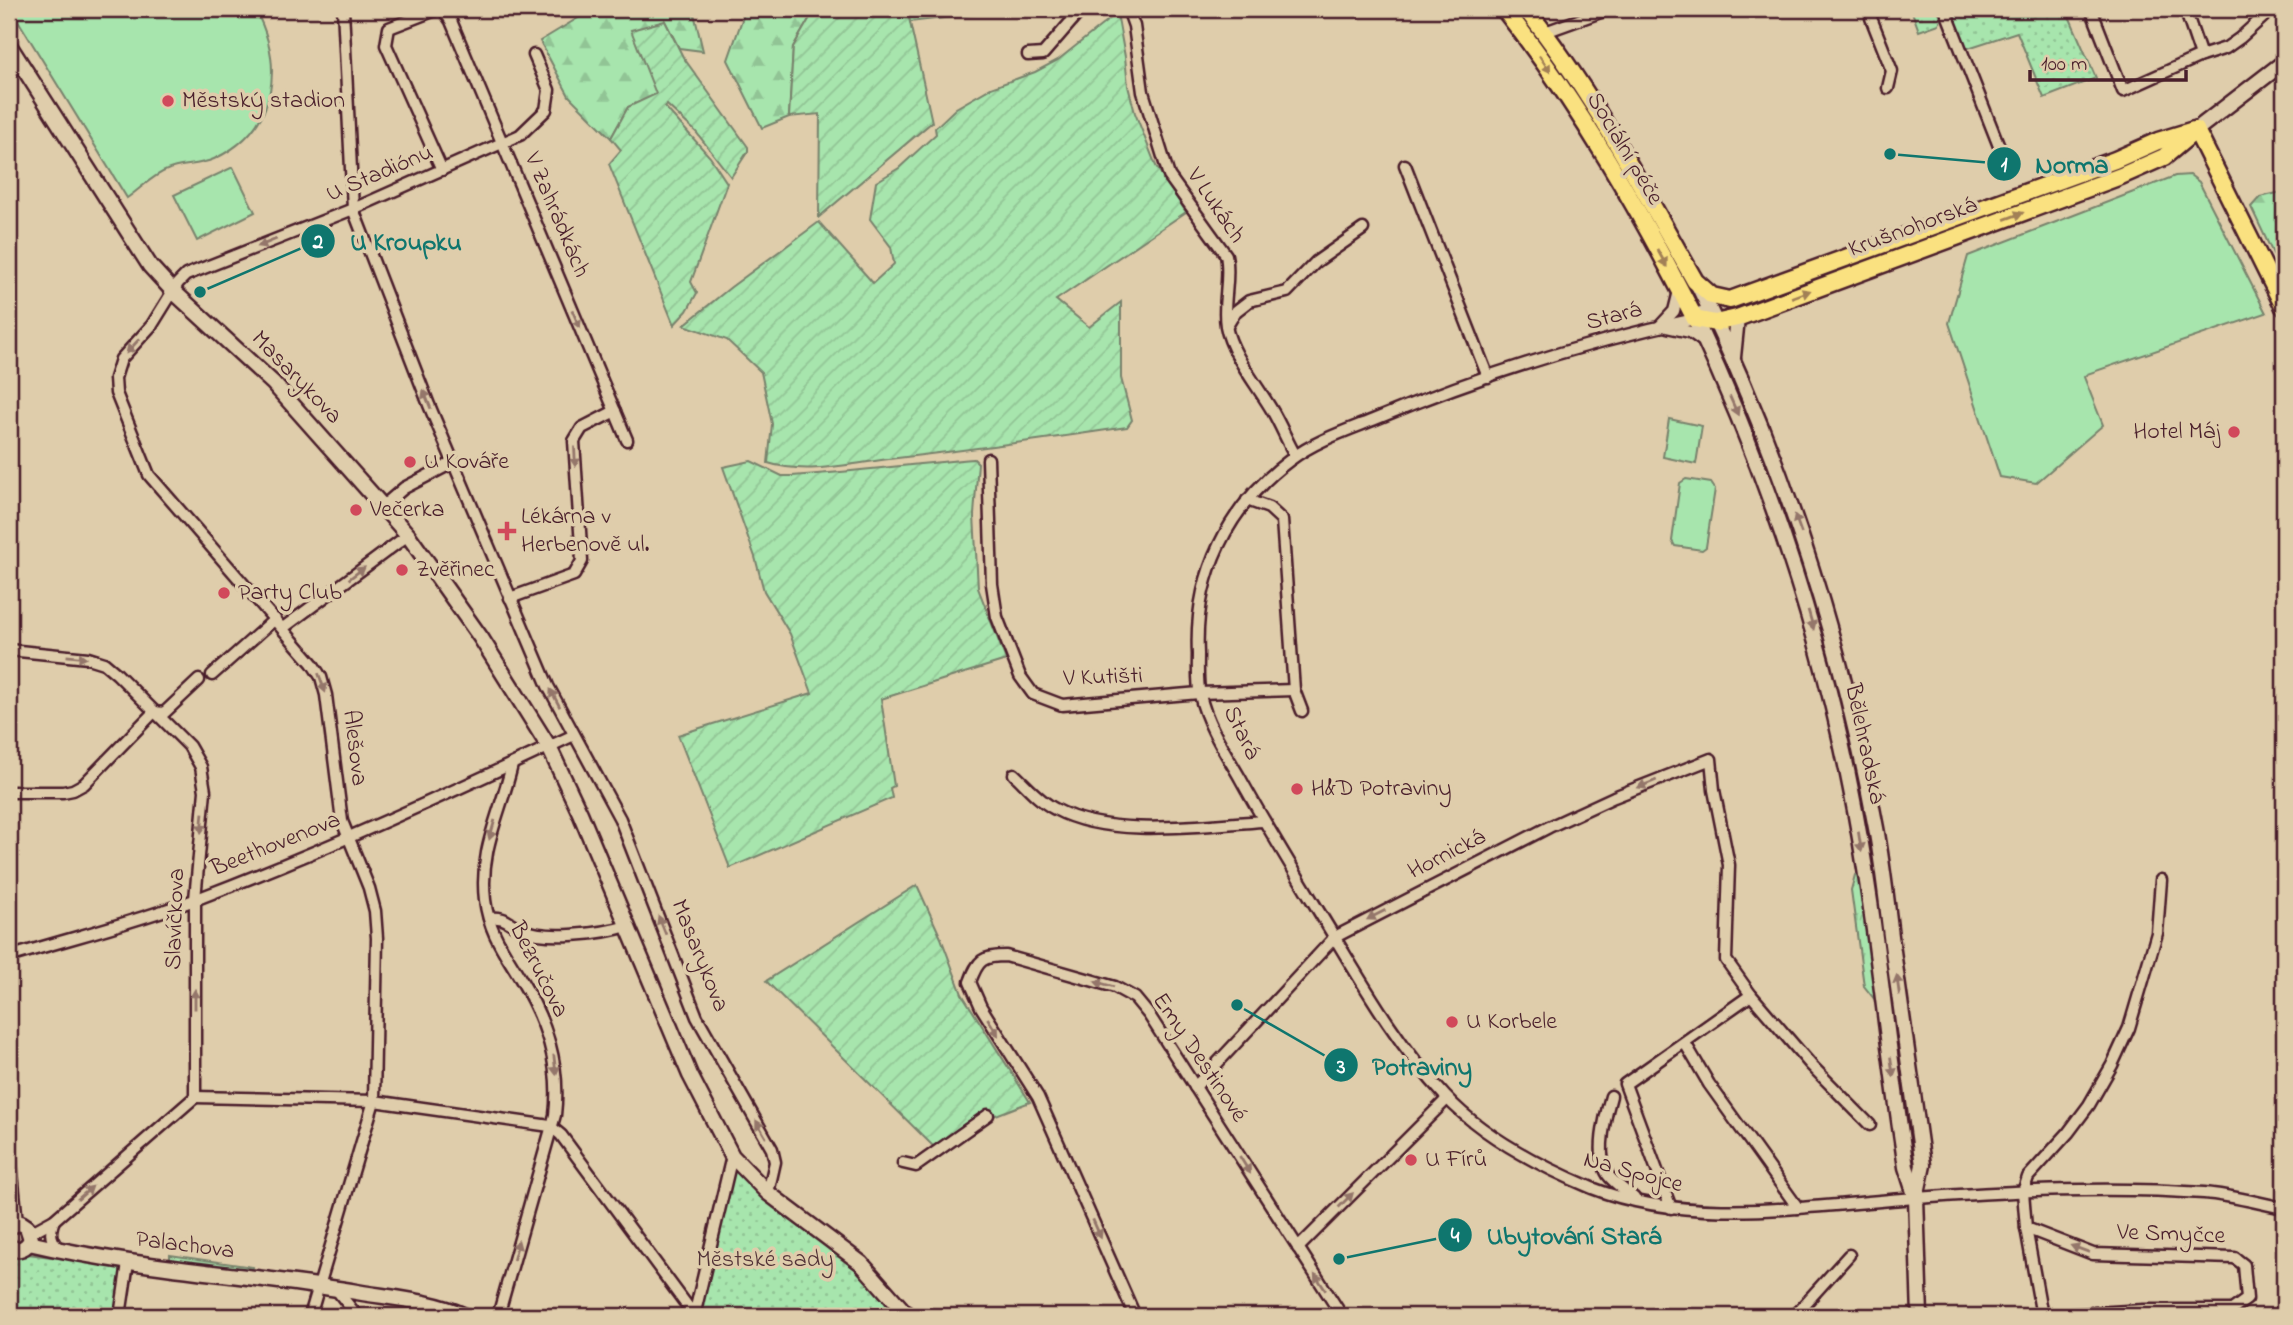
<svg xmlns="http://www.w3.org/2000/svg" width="2293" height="1325" viewBox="0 0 2293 1325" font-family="'Indie Flower',sans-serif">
  <defs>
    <pattern id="grass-tufts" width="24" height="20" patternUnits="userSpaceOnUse" patternTransform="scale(1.75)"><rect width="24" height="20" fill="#a7e5ad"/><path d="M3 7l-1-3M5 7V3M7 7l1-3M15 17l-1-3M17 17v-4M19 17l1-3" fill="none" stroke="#91c495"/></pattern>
    <pattern id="forest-firs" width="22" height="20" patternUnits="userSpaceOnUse" patternTransform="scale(1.75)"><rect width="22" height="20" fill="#a7e5ad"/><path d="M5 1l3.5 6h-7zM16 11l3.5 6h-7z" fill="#91c495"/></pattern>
    <pattern id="park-dots" width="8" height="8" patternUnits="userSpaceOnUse" patternTransform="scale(1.75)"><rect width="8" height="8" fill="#a7e5ad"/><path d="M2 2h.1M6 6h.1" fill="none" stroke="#91c495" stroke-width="1.8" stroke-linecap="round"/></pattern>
    <pattern id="garden-furrows" width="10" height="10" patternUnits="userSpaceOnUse" patternTransform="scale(1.75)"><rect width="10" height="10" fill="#a7e5ad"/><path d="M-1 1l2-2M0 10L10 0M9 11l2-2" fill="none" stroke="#91c495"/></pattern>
  </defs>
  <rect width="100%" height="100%" fill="#dfcdab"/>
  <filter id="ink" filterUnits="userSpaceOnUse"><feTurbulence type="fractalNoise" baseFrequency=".0143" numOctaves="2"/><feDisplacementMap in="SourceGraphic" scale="14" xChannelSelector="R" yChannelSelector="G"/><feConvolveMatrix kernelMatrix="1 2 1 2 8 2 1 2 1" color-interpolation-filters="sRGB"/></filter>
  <g filter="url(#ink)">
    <g fill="url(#grass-tufts)" stroke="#78826c" stroke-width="2">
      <polygon points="1858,874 1876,998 1875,1000 1864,986 1851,890 1855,875"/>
      <polygon points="170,1255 253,1267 252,1272 170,1260"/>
    </g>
    <g fill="url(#forest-firs)" stroke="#78826c" stroke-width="2">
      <polygon points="593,9 693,9 703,51 679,48 665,21 656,95 628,107 611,138 569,96 540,41"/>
      <polygon points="741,9 815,9 793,47 789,117 762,128 728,60 745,11"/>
      <polygon points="907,9 1021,9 910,22"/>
      <polygon points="2282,192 2284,196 2284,277 2251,207 2260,197"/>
    </g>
    <g fill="url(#park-dots)" stroke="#78826c" stroke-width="2">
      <polygon points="1911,9 1939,9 1942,17 1939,24 1919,31"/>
      <polygon points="1951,9 2066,9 2096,78 2044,98 2017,32 1965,49"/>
      <polygon points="732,1156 861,1263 908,1316 694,1316"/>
      <polygon points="28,1254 114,1265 119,1268 122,1274 115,1316 9,1316 9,1259"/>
    </g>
    <g fill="url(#garden-furrows)" stroke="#78826c" stroke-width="2">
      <polygon points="815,9 907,9 932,122 819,217 820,114 789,117 793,47"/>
      <path d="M1117,13l8,44 3,29 7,27 21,53 30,46 -130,88 33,27 32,-25v76l11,42 -5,7c-80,12 -159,23 -238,32 -39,5 -84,16 -121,4l4,-39 -11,-52 -34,-32 -43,-15 47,-38 88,-65 54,61 21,-19 -3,-17 -21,-28 6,-37 23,-14 37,-34 -1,-6 21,-20 35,-20 44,-16 23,-12z"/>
      <polygon points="665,21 683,57 748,147 748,151 731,177 696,132 667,105 665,107 710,157 727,183 691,282 697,293 687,311 674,325 609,164 621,150 611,138 628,107 656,94 631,30"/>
      <path d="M974,459l4,4 -4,52 4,73 28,72 -125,39 13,87 -4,2 2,10 -162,70 -52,-133 134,-42 -22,-59 -26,-43 -9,-34 -32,-90 28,-6 31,15h10c61,-4 121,-12 182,-17z"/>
      <polygon points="917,885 941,938 962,994 1030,1102 988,1118 940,1153 766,981"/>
    </g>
    <g fill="#a7e5ad" stroke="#78826c" stroke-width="2">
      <path d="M11,9h244c30,57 22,121 -41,150 -16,7 -35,5 -47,11 -14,5 -28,20 -40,28z"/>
      <polygon points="233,167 255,212 197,241 174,195"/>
      <polygon points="2190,175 2199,182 2266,313 2087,374 2084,377 2103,425 2036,483 2000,477 1949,323 1968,256 2175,176"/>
      <polygon points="1669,419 1702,426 1696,464 1663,457"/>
      <polygon points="1686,479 1711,483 1715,489 1706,547 1702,550 1675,546 1672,541 1680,483"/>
    </g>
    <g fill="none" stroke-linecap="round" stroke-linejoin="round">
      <g stroke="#4a1f2b" stroke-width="15">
        <g id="street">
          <polyline points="343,9 353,209 429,405 548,686 620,819 697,1017 772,1149 775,1162 768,1193"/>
          <polyline points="438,9 389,28 386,45 442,170"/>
          <polyline points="443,9 451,21 627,440"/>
          <path d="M1128,9l6,17 9,66 26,84 57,79c5,24 -4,47 0,71 5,28 32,60 47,86 8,14 14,29 22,43"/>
          <polyline points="1945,9 2008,169"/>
          <polyline points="2091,9 2123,91 2201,56 2226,48 2240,38 2272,9"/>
          <polyline points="2185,9 2201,56"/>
          <polyline points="1871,18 1892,71 1888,88"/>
          <polyline points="1545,32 1609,9"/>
          <polyline points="1028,55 1043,54 1082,9"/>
          <polyline points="1405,165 1488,377"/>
          <path d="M1695,319c-110,23 -219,58 -322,101 -28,11 -60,22 -83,40 -63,47 -96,116 -92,194 0,13 -1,29 2,41 7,30 25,57 40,83 23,42 48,83 73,124 41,66 79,137 132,194 37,40 97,71 147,92 98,39 222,17 325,10 95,-7 192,-12 287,-5 26,2 54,10 80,15"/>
          <polyline points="1227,326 1236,311 1249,301 1287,292 1316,262 1363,229"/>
          <polyline points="1660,326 1674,311 1679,291"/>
          <polyline points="1667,327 1690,332 1704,342"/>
          <polyline points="988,459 992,584 997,617 1020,676 1033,694 1062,705 1199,693 1294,690"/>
          <polyline points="1247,500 1269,508 1282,520 1294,690 1302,711"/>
          <polyline points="383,506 404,488 454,462"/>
          <polyline points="510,598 574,575 582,561 574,441 582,428 615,411"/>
          <polyline points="283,628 408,535"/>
          <polyline points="9,650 88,658 104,663 117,674 189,746 201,767 205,791 195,899 195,1097 54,1220 30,1233"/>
          <polyline points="212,675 275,619"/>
          <path d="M1014,774c12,11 25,27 41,35 55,30 147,16 208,12"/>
          <polyline points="9,792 63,792 73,790 84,784 154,712 164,713 199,680"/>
          <path d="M489,918c18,-2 19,6 34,12 24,10 79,4 104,-4"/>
          <path d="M9,957c62,-19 127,-35 188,-58 129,-49 253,-106 377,-164"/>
          <polyline points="1685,1043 1709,1084 1798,1208"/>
          <polyline points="1195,1087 1335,937 1549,827 1614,797 1711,759 1714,790 1729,865 1726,960 1751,995 1811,1065 1870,1125"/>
          <path d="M1611,1096c-6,21 -16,59 -3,79 6,8 18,16 26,23"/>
          <polyline points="195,1097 374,1101 550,1126"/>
          <polyline points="550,1126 561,1135 694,1315"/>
          <polyline points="903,1163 916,1166 988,1115"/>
          <polyline points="1671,1208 1625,1084 1751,995"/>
          <path d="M54,1220c-5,13 -4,21 7,31"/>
          <polyline points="2026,1228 2093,1254 2235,1258 2244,1265 2247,1299 2232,1310 2144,1310 2045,1316"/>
          <polyline points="1298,1248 1447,1099"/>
          <polyline points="336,1289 357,1316"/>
          <polyline points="120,1316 128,1263"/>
          <polyline points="310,1316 374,1101 377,938 375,911 369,888 342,821 326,695 321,677 312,663 149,475 116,393 115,378 121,359 152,325 178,283 186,275 353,209 520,135 546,110 549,90 534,55"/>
          <path d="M498,1316l57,-201c6,-51 -9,-94 -35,-137 -16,-27 -31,-46 -35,-78 -6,-51 16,-87 27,-135"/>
          <polyline points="694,1316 732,1156"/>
          <path d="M1135,1316l-97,-219 -57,-90 -11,-25c8,-22 12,-26 36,-26l109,31 20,11 14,17 193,301"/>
          <polyline points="1794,1316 1849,1255"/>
          <polyline points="2042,1316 2026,1228 2023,1192 2028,1177 2068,1133 2089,1105 2112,1065 2129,1028 2157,933 2161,880"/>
        </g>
      </g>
      <g stroke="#4a1f2b" stroke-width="19">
        <g id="secondary">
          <polyline points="9,45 150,266 173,291 273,383 408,535 481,638 549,747 580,813 690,1075 732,1156 768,1193 861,1263 908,1316"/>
          <polyline points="2196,130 2284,62"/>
          <path d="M1698,285c85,173 143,354 178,543 7,38 11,77 16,116 10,74 21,147 31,221l-7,33 4,118"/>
          <path d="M1701,314l-6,5c71,151 124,307 156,471 25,124 35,252 55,377l10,31"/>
          <polyline points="1733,357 1737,318"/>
          <polyline points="9,1162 15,1223"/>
          <path d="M9,1226l12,-3 6,4 4,12c-4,9 -13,14 -22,7"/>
          <path d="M29,1243c106,25 214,31 322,48 38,7 79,9 114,25"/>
        </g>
      </g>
      <g stroke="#4a1f2b" stroke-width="21">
        <g id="primary">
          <path d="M1504,9c75,95 136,202 191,310l20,4 22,-5 384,-142 43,-19 32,-27"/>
          <path d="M1526,9c67,84 116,179 169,272l17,15 18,4 385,-140 43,-19 36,-11"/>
          <polyline points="2196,130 2284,307"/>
        </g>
      </g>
      <use href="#street" stroke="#dfcdab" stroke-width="10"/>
      <use href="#secondary" stroke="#dfcdab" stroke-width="14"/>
      <use href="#primary" stroke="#fae180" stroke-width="16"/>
    </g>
    <defs><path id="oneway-solid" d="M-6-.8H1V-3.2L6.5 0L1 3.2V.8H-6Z" transform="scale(1.75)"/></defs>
    <g fill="#a28056">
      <use href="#oneway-solid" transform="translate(1545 64) rotate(57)"/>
      <use href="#oneway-solid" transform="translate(2014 216) rotate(-20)"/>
      <use href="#oneway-solid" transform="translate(1662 258) rotate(61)"/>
      <use href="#oneway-solid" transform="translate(1801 294) rotate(-20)"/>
    </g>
    <g fill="#94766b">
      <use href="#oneway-solid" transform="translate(267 243) rotate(158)"/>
      <use href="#oneway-solid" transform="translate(576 319) rotate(67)"/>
      <use href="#oneway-solid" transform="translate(133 346) rotate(132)"/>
      <use href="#oneway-solid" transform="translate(427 399) rotate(-112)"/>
      <use href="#oneway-solid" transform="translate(1734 406) rotate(66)"/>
      <use href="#oneway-solid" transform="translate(575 457) rotate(87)"/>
      <use href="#oneway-solid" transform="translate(1798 524) rotate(-110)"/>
      <use href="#oneway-solid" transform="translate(357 573) rotate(-37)"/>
      <use href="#oneway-solid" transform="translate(1811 620) rotate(74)"/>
      <use href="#oneway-solid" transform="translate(77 657) rotate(6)"/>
      <use href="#oneway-solid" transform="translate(322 683) rotate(70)"/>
      <use href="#oneway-solid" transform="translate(555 698) rotate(-118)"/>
      <use href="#oneway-solid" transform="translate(1647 784) rotate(158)"/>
      <use href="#oneway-solid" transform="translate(202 823) rotate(95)"/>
      <use href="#oneway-solid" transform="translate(492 830) rotate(106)"/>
      <use href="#oneway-solid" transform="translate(1860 842) rotate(81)"/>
      <use href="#oneway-solid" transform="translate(1376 915) rotate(153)"/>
      <use href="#oneway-solid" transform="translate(662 925) rotate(-112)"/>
      <use href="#oneway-solid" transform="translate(1104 984) rotate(-164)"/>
      <use href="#oneway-solid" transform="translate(1898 985) rotate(-98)"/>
      <use href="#oneway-solid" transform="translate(195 999) rotate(-90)"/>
      <use href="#oneway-solid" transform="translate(993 1027) rotate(58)"/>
      <use href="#oneway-solid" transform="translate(555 1065) rotate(83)"/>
      <use href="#oneway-solid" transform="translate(1892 1067) rotate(82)"/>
      <use href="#oneway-solid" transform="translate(761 1129) rotate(-120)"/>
      <use href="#oneway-solid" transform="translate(1245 1165) rotate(58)"/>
      <use href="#oneway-solid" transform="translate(85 1193) rotate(-41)"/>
      <use href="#oneway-solid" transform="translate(1346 1200) rotate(-45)"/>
      <use href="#oneway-solid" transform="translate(1097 1229) rotate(66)"/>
      <use href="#oneway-solid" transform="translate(2080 1249) rotate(-160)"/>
      <use href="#oneway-solid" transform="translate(516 1250) rotate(-75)"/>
      <use href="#oneway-solid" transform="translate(1320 1282) rotate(-123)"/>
    </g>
  </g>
  <g fill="#d1495b" stroke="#dfcdab" stroke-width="2.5">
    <circle cx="168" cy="101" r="7"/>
    <circle cx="2234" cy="432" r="7"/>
    <circle cx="410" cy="462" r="7"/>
    <circle cx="356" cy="510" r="7"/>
    <path d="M503.5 520.5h7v7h7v7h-7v7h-7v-7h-7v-7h7z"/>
    <circle cx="402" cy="570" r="7"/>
    <circle cx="224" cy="593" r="7"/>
    <circle cx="1297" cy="789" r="7"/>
    <circle cx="1452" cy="1022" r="7"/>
    <circle cx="1411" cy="1160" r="7"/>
  </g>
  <g text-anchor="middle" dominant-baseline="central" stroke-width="7" stroke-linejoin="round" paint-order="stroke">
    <g font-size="24" fill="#4a1f2b" stroke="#dfcdab" text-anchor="start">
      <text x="182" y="101">Městský stadion</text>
      <text x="2220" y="432" text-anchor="end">Hotel Máj</text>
      <text x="424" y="462">U Kováře</text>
      <text x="370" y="510">Večerka</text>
      <text x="521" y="517">Lékárna v<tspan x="521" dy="28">Herbenově ul.</tspan></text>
      <text x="416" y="570">Zvěřinec</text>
      <text x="238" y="593">Party Club</text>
      <text x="1311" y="789">H&amp;D Potraviny</text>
      <text x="1466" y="1022">U Korbele</text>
      <text x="1425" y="1160">U Fírů</text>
    </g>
    <g font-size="24" fill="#4a1f2b" stroke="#dfcdab">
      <text transform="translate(1624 149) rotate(59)">Sociální péče</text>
      <text transform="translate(380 174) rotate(-23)">U Stadiónu</text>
      <text transform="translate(1215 206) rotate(56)">V Lukách</text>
      <text transform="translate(556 215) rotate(67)">V Zahrádkách</text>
      <text transform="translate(1913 228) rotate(-20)">Krušnohorská</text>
      <text transform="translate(1614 317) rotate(-15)">Stará</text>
      <text transform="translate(296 378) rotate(46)">Masarykova</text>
      <text transform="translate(1103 678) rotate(-2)">V Kutišti</text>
      <text transform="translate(1241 733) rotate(64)">Stará</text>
      <text transform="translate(1864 744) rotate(78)">Bělehradská</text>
      <text transform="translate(354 748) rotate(83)">Alešova</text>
      <text transform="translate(276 845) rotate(-22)">Beethovenova</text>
      <text transform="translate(1447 855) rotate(-27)">Hornická</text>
      <text transform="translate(176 919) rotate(-88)">Slavíčkova</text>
      <text transform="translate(699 956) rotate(68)">Masarykova</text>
      <text transform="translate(538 970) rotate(63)">Bezručova</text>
      <text transform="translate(1199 1058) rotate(56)">Emy Destinové</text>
      <text transform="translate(1633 1173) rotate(15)">Na Spojce</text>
      <text transform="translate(2171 1235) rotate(2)">Ve Smyčce</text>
      <text transform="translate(185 1246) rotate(7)">Palachova</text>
    </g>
    <g font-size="24" fill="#533338" stroke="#dfcdab">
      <text x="765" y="1260">Městské sady</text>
    </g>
  </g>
  <path fill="none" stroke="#0f766e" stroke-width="2.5" d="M1890 154L2004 164M200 292L318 241M1237 1005L1341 1065M1339 1259L1455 1235"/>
  <g fill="#0f766e" stroke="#dfcdab" stroke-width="2.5">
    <circle cx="1890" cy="154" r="7"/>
    <circle cx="200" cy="292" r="7"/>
    <circle cx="1237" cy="1005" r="7"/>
    <circle cx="1339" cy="1259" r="7"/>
    <circle cx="2004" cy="164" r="18"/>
    <circle cx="318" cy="241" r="18"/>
    <circle cx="1341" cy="1065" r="18"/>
    <circle cx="1455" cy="1235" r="18"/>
  </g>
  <g font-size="21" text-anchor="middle" font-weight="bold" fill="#fff">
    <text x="2004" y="171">1</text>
    <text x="318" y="248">2</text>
    <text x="1341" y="1073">3</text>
    <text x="1455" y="1242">4</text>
  </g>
  <g font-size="26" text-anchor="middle" font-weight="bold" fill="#0f766e" stroke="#dfcdab" stroke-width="7" stroke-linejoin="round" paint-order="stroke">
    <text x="2072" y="173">Norma</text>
    <text x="406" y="250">U Kroupku</text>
    <text x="1422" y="1075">Potraviny</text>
    <text x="1574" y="1244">Ubytování Stará</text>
  </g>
  <rect width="2293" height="1325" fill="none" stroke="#dfcdab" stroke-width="35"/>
  <rect x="18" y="18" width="2258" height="1290" fill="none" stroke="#4a1f2b" stroke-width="2.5" filter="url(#ink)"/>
  <path d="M2030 70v10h156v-10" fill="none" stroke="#4a1f2b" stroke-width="3.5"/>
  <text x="2041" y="70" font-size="21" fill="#4a1f2b" stroke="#dfcdab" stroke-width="5" paint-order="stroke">100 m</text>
</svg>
